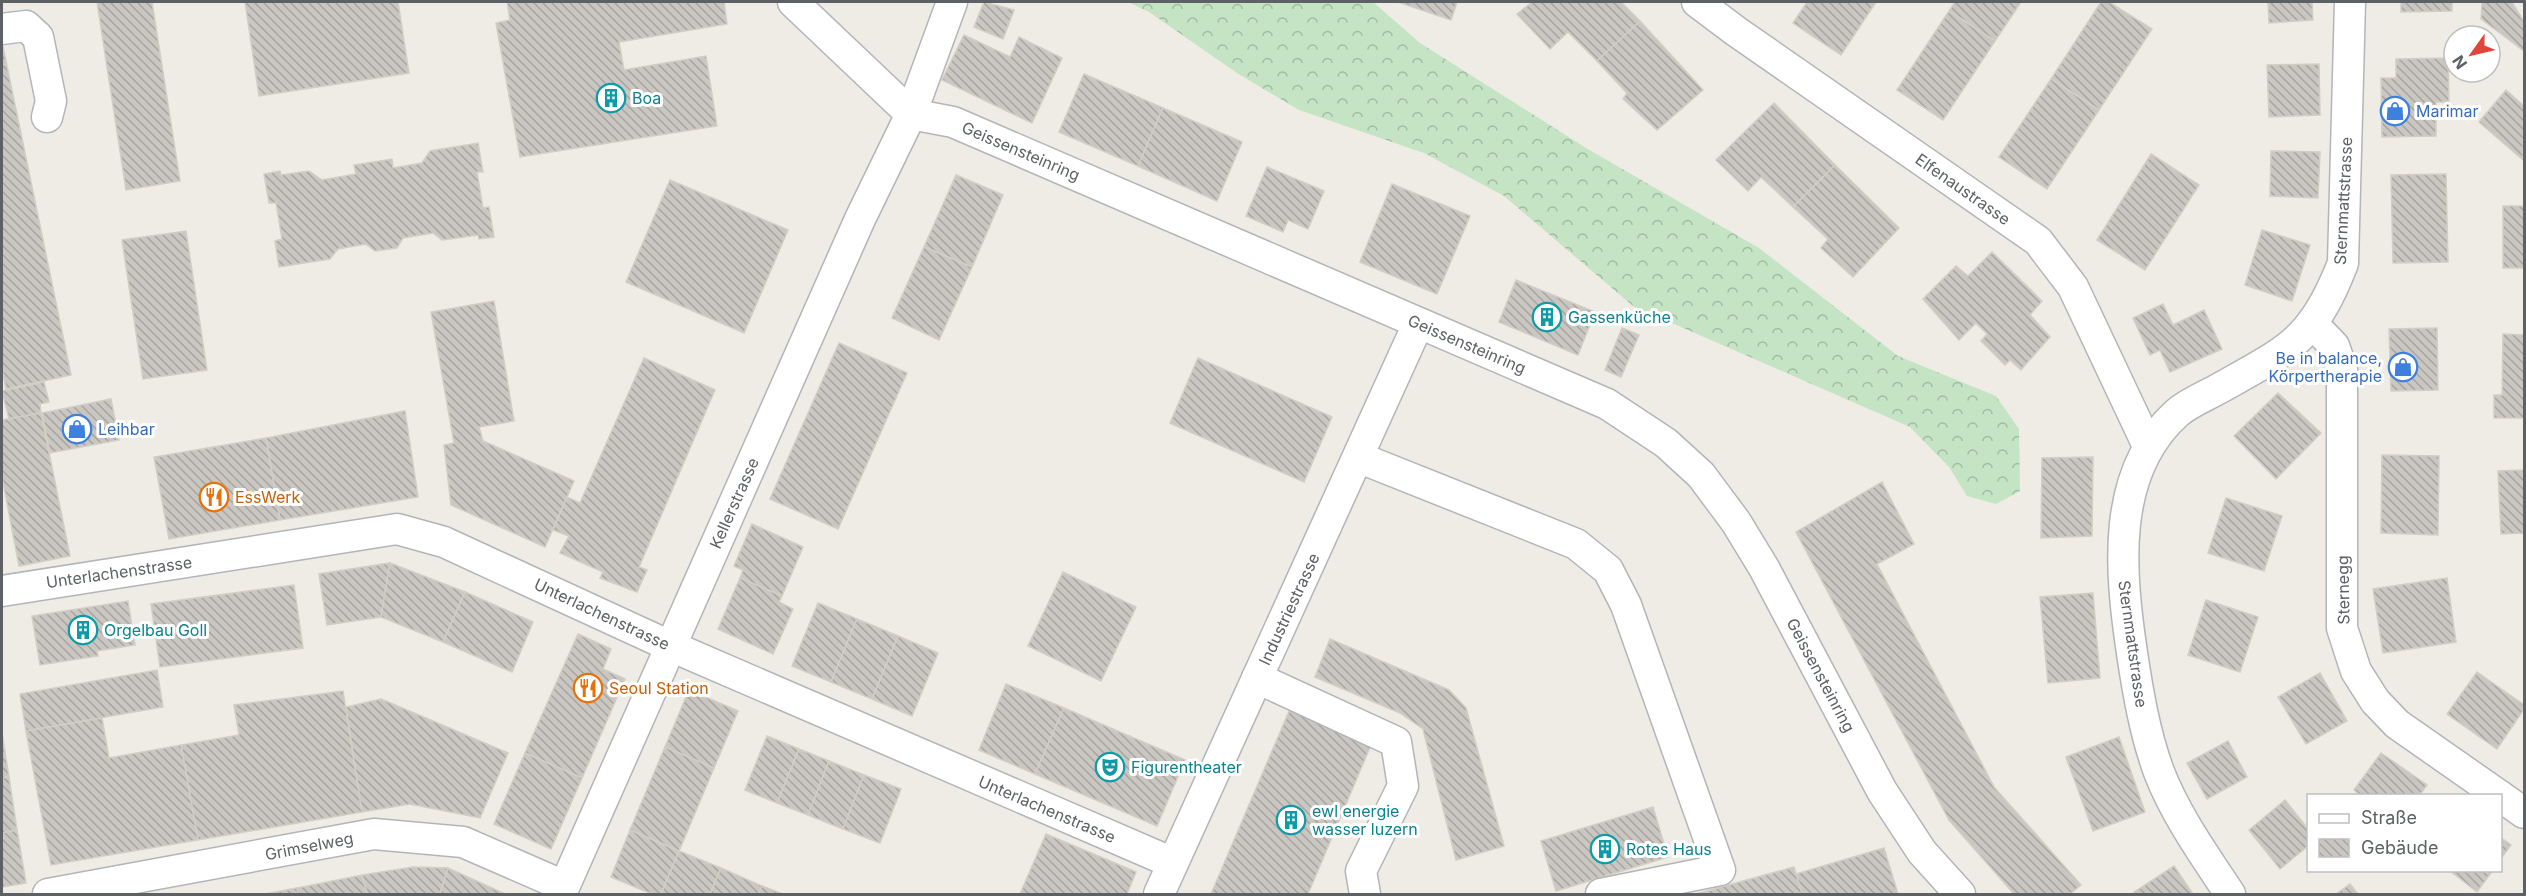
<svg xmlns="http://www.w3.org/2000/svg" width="2526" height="896" viewBox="0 0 2526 896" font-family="Inter,sans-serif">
  <defs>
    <pattern id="forest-crowns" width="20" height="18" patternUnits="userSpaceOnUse" patternTransform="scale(1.5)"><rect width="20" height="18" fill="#c4e4c3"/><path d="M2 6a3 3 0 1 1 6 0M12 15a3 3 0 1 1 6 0" fill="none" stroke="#a2bca2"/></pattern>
    <pattern id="building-back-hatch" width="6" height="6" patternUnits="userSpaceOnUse" patternTransform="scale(1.5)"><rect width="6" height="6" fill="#cac7c2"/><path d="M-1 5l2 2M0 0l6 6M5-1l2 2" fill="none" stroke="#a7a5a1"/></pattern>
  </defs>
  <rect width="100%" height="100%" fill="#eeece5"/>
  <polygon fill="url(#forest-crowns)" points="1128,2 1373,2 1420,43 1586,148 1759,248 1898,356 1996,396 2019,429 2020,491 1996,504 1967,496 1949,467 1910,427 1633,306 1504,196 1424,153 1299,110 1237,73 1149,12"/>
  <g fill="url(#building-back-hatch)" stroke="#d3cec4" stroke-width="1.5">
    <polygon points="97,2 152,2 180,181 126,190"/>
    <polygon points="245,2 398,2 409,73 259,96"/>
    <polygon points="507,2 724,2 727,24 619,42 624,70 706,56 717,126 520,157 496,23 510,20"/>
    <polygon points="984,2 1014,10 1003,39 974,27"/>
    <polygon points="1398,2 1457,2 1451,20"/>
    <polygon points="1532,2 1621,2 1640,21 1597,61 1568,32 1550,49 1517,14"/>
    <polygon points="1807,2 1876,2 1841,55 1793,23"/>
    <polygon points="1955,2 2021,2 1995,41 1949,11"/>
    <polygon points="2101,2 2109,2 2152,29 2099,110 2051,79"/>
    <polygon points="2268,2 2312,2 2313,20 2269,23"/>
    <polygon points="2401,2 2452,2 2452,11 2401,12"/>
    <polygon points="2482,2 2512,2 2524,22 2524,51 2481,19"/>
    <polygon points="1949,11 1995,41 1943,120 1897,90"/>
    <polygon points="1640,21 1703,90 1657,130 1623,99 1627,93 1597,61"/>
    <polygon points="964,35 1010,57 1019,37 1062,58 1032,123 942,80"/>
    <polygon points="2,42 71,375 6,389 2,368"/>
    <polygon points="2448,58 2449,102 2436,102 2436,136 2382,137 2381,78 2396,78 2396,59"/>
    <polygon points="2319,64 2320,115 2269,117 2267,65"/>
    <polygon points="1084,74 1163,108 1138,166 1059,132"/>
    <polygon points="2051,79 2099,110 2047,189 1999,157"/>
    <polygon points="2506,90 2524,106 2523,160 2479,122"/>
    <polygon points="1774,103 1835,165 1793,207 1761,177 1748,191 1716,160"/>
    <polygon points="1163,108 1242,142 1217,201 1138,166"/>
    <polygon points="478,143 483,172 477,172 483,208 489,207 494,237 479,239 478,235 442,240 433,233 403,238 397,248 375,251 366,244 338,249 330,259 279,267 275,241 282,239 276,203 269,203 264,174 280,171 281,175 309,171 322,180 356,174 354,165 392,159 393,168 422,163 430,151"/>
    <polygon points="2271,151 2320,152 2318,198 2270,196"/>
    <polygon points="2151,154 2199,185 2145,270 2097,240"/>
    <polygon points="1835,165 1899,228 1853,277 1821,248 1828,239 1793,207"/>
    <polygon points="1267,167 1324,191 1308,229 1288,220 1283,232 1246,216"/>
    <polygon points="2446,174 2448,262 2393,263 2391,175"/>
    <polygon points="956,175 1003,195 972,267 924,247"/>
    <polygon points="670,180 788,230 744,333 626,282"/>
    <polygon points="1392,184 1470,216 1437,294 1360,262"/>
    <rect x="2503" y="206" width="21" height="62"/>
    <polygon points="2262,230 2310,245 2292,301 2245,285"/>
    <polygon points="186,231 207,370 143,379 122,240"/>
    <polygon points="924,247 972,267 939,340 892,318"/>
    <polygon points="1992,252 2042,301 2030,315 2050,337 2021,370 2010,360 2005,365 1981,341 1987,334 1976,323 1959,340 1923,299 1956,266 1968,276"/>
    <polygon points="1516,280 1595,312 1578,355 1499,322"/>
    <polygon points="494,301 514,421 479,427 483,441 574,481 545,547 451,505 444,445 454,443 431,312"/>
    <polygon points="2163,304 2173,325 2204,310 2222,349 2170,372 2160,350 2150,355 2133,318"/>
    <polygon points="1622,328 1639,335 1621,377 1605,370"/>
    <polygon points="2437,328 2438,390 2391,391 2389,329"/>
    <polygon points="2503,334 2524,335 2524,418 2494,418 2494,395 2502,395"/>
    <polygon points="839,343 907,373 838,529 770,499"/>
    <polygon points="644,358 715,390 639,567 647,570 637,592 600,578 603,572 560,553 569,536 553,530 567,497 580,503"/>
    <polygon points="1198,358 1332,417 1304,482 1170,423"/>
    <polygon points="44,382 49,402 40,404 41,413 9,419 2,391"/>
    <polygon points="2278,393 2321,433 2276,479 2234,436"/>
    <polygon points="111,399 119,440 50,453 42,413"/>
    <polygon points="405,411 418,497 280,520 266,438"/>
    <polygon points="41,413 70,556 19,566 2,477 2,420"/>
    <polygon points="266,438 280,520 169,539 154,457"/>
    <polygon points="2382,455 2439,456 2438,535 2381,533"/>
    <polygon points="2093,457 2092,536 2041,538 2042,458"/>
    <polygon points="2524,470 2524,533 2501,534 2498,471"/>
    <polygon points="1882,482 1914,544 1877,564 1994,787 2081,885 2070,894 2014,894 1949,820 1796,532"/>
    <polygon points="2226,498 2282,516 2264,571 2208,553"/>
    <polygon points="752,524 803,547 782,596 740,578 743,570 734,566"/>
    <polygon points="390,563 381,617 327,625 319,574"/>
    <polygon points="390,563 465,592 443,642 381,617"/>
    <polygon points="1063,572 1136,607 1101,681 1028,646"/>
    <polygon points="740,578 782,596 779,602 793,609 773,654 718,629"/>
    <polygon points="2447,578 2456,642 2383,653 2373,589"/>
    <polygon points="294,585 303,648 160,667 151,604"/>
    <polygon points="465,592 533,622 512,672 443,642"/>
    <polygon points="2093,593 2100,678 2048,683 2040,597"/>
    <polygon points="2206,600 2258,617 2240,672 2188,655"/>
    <polygon points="128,601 135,645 97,651 98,656 40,665 32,616"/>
    <polygon points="818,603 857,619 831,682 792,666"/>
    <polygon points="857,619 898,636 872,699 831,682"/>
    <polygon points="578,634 611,649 603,669 625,679 582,778 525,753"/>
    <polygon points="898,636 938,653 912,716 872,699"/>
    <polygon points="1330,639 1449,690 1466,708 1504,846 1456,860 1423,729 1400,713 1315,677"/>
    <polygon points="157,670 163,707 26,731 20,694"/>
    <polygon points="2477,672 2524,705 2524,709 2497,749 2447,714"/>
    <polygon points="2320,673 2347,721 2306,744 2278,697"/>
    <polygon points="1006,684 1064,708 1035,774 979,750"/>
    <polygon points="689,690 738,711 714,768 665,747"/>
    <polygon points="343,691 362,812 198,840 181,745 239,735 234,705"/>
    <polygon points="381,699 508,753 480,818 410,804 362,812 346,707"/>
    <polygon points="1064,708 1185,760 1157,826 1035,774"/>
    <polygon points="1290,709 1371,745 1308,894 1211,894"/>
    <polygon points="102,718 109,758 181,745 198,840 51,865 26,731"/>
    <polygon points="2,733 9,777 2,778"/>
    <polygon points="767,736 799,749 777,803 745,790"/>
    <polygon points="2119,737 2145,812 2093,831 2066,757"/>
    <polygon points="2228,741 2247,777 2207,799 2187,763"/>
    <polygon points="665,747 714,768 679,851 630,830"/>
    <polygon points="799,749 829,761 808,815 777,803"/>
    <polygon points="525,753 582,778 551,849 494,824"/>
    <polygon points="2381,753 2427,785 2419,796 2361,796 2354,790"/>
    <polygon points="829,761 864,775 843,829 808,815"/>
    <polygon points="864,775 901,789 880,843 843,829"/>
    <polygon points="9,777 17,830 2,833 2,778"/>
    <polygon points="2285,800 2308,829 2308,846 2280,869 2249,830"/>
    <polygon points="1653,807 1668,857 1556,891 1541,841"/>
    <polygon points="17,830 26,883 2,887 2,833"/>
    <polygon points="630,830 679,851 661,894 652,894 611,877"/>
    <polygon points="1046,834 1136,872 1127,894 1020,894"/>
    <polygon points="2500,837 2511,845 2500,860"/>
    <polygon points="1884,848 1898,894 1802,894 1796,874"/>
    <polygon points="679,851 721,868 710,894 661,894"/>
    <polygon points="2174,866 2193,894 2136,894 2134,892"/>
    <polygon points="413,867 448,868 440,894 367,894 362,875"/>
    <polygon points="1794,867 1802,894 1696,894"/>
    <polygon points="448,868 505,894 440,894"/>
    <polygon points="721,868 762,886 758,894 710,894"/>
    <polygon points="2449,870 2493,870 2477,892"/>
    <polygon points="362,875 367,894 298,894 297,888"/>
    <polygon points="2350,884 2358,894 2336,894"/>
    <polygon points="762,886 783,894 758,894"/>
    <polygon points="297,888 298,894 265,894"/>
  </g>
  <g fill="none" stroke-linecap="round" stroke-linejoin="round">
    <g stroke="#b2b5b9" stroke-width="33">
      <g id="minor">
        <polyline points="793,2 911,114 953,122 1607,404 1666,443 1701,475 1736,522 1764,568 1882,791 1922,852 1960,894"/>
        <polyline points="1697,2 1737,32 2038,241 2073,287 2148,446"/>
        <polyline points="2,29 26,26 38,37 51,101 47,117"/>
        <polyline points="2313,324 2334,346 2342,369 2342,628 2356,671 2375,701 2397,724 2500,796"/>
        <polyline points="1360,458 1576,544 1608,570 1626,605 1720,870 1601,894"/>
        <polyline points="2,591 397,529 444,542 659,641 1173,863"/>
        <polyline points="1257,678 1396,742 1403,786 1361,871 1365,894"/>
        <polyline points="2500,796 2524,813"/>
        <polyline points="48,894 374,834 463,842 564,886"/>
        <polyline points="561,894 860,219 911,114 952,2"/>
        <polyline points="1159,894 1418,324"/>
        <path d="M2230,894c-25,-38 -54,-78 -71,-122 -14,-38 -21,-79 -27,-119 -12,-81 -22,-180 45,-240 11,-10 29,-17 43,-25 69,-39 93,-47 123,-125l7,-261"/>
      </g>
    </g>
    <use href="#minor" stroke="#fff" stroke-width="30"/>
  </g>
  <defs>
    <g id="building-ring" transform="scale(1.5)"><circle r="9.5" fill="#fff" stroke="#0f9aa8" stroke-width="1.5"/><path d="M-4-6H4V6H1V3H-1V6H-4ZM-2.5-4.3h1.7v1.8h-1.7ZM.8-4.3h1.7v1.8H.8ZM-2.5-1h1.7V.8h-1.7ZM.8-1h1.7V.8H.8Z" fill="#0f9aa8"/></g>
    <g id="shop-ring" transform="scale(1.5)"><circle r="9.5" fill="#fff" stroke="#3f7fe0" stroke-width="1.5"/><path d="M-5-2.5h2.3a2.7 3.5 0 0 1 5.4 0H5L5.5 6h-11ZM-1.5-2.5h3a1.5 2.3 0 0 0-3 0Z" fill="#3f7fe0"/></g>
    <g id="restaurant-ring" transform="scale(1.5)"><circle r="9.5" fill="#fff" stroke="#e8710a" stroke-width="1.5"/><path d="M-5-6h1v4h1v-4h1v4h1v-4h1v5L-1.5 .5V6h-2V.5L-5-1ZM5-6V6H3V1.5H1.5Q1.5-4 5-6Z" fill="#e8710a"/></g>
    <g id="theatre-ring" transform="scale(1.5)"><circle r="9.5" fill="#fff" stroke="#0f9aa8" stroke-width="1.5"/><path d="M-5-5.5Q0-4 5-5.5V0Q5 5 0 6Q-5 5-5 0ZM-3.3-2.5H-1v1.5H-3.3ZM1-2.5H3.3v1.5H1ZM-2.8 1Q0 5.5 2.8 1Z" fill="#0f9aa8"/></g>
  </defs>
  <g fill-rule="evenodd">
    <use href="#building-ring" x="611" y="98"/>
    <use href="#shop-ring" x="2395" y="111"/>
    <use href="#building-ring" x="1547" y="317"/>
    <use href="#shop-ring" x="2403" y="367"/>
    <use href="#shop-ring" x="77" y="429"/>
    <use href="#restaurant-ring" x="214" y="497"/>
    <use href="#building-ring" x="83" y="630"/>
    <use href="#restaurant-ring" x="588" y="688"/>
    <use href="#theatre-ring" x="1110" y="767"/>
    <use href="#building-ring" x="1291" y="820"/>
    <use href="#building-ring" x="1605" y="849"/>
  </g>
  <g text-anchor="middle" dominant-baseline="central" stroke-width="6" stroke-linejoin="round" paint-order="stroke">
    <g font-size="16" fill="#0d838f" stroke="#fff" text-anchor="start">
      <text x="632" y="98">Boa</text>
      <text x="1568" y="317">Gassenküche</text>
      <text x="104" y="630">Orgelbau Goll</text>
      <text x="1131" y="767">Figurentheater</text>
      <text x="1312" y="811">ewl energie<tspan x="1312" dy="18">wasser luzern</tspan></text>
      <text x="1626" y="849">Rotes Haus</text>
    </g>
    <g font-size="16" fill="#366cbe" stroke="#fff" text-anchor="start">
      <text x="2416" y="111">Marimar</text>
      <text x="2382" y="358" text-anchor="end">Be in balance,<tspan x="2382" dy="18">Körpertherapie</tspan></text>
      <text x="98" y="429">Leihbar</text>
    </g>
    <g font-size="16" fill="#5d6065" stroke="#fff">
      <text transform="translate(1021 151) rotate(23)">Geissensteinring</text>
      <text transform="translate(1963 189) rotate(35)">Elfenaustrasse</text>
      <text transform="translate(2343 201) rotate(-87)">Sternmattstrasse</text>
      <text transform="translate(1467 344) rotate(23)">Geissensteinring</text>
      <text transform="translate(734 503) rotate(-66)">Kellerstrasse</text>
      <text transform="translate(119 572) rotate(-8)">Unterlachenstrasse</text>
      <text transform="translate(2343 590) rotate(-91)">Sternegg</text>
      <text transform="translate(1289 609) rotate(-65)">Industriestrasse</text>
      <text transform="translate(602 614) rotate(25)">Unterlachenstrasse</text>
      <text transform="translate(2133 644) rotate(82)">Sternmattstrasse</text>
      <text transform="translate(1821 675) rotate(62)">Geissensteinring</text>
      <text transform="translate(1047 809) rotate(23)">Unterlachenstrasse</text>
      <text transform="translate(309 846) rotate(-11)">Grimselweg</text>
    </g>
    <g font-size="16" fill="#c56008" stroke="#fff" text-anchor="start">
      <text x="235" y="497">EssWerk</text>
      <text x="609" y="688">Seoul Station</text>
    </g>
  </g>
  <rect width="2526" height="896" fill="none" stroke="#5d6065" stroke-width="6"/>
  <rect x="2307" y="794" width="195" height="78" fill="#ffffff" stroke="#bebfc1" stroke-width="1.5"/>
  <rect x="2319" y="814" width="30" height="9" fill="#ffffff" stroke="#bebfc1" stroke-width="1.5"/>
  <text x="2361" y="824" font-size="18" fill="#5d6065">Straße</text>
  <rect x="2319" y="839" width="30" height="18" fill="url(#building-back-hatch)" stroke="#bebfc1" stroke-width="1.5"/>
  <text x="2361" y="854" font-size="18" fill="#5d6065">Gebäude</text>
  <g transform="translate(2472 54) rotate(236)"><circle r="28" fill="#ffffff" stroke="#bebfc1" stroke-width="1.5"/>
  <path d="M0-4.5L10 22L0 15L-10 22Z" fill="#de463c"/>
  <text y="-9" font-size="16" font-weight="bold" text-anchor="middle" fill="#5d6065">N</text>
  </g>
</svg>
